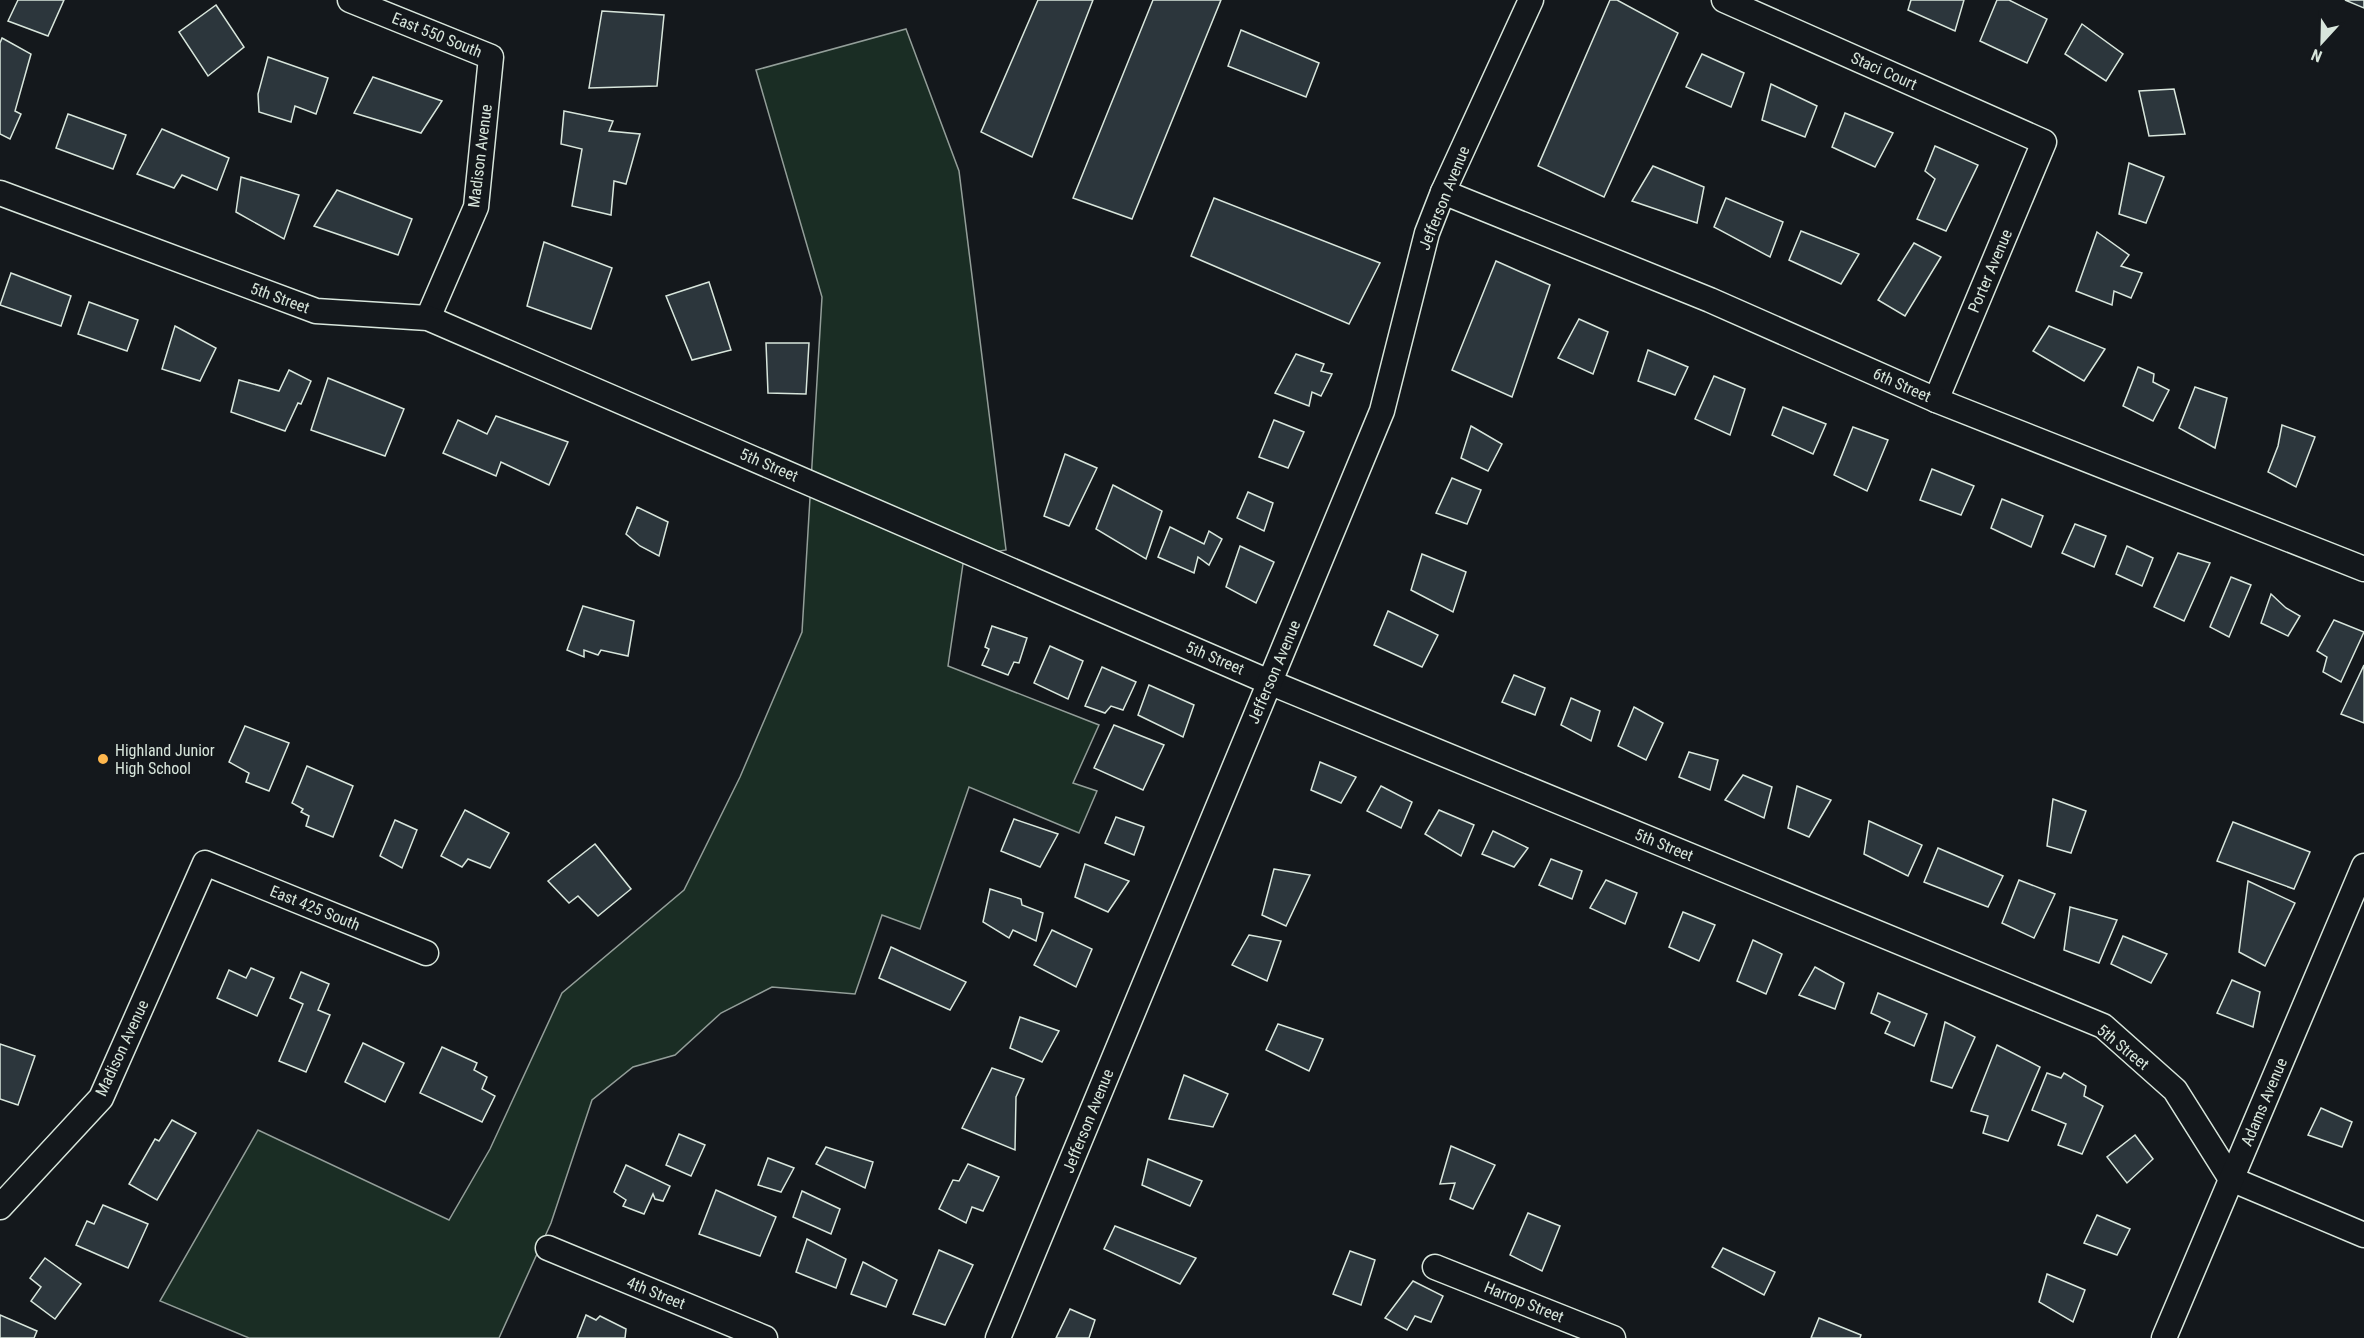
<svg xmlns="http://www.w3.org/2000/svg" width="2364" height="1338" viewBox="0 0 2364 1338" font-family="'Roboto Condensed',sans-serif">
  <rect width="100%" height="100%" fill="#14181c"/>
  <polygon fill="#1a2d24" stroke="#939e99" stroke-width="1.5" points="906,29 959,171 1006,550 964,557 948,666 1099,725 1073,783 1097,791 1079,833 969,787 920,929 882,915 855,994 772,987 721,1013 675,1055 633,1067 592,1100 551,1223 499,1338 249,1338 160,1301 258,1130 449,1220 490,1149 562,993 684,890 740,777 802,632 822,297 756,70"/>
  <g fill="#2c363c" stroke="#d8e6dc" stroke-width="1.5">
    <polygon points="18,0 64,0 48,36 8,21"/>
    <polygon points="1038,0 1093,0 1032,157 981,132"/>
    <polygon points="1153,0 1221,0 1132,219 1073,198"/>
    <polygon points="1610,0 1617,0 1678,33 1604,197 1538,166"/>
    <polygon points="1911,0 1964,0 1955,31 1908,10"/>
    <polygon points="1997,0 2009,0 2047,19 2027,63 1980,41"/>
    <polygon points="2345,0 2364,0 2364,8"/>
    <polygon points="216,5 244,47 208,76 179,32"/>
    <polygon points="602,11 664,15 657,86 589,88"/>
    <polygon points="2082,24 2123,54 2106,81 2065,54"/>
    <polygon points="1241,30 1319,63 1306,97 1228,66"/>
    <polygon points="2,38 31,54 15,111 21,114 10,139 0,134 0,43"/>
    <polygon points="1702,54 1744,73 1731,107 1686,87"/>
    <polygon points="268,57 328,78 316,114 295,106 291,122 259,112 258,94"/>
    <polygon points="373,77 442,101 421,133 354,113"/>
    <polygon points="1771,84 1817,106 1805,137 1762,120"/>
    <polygon points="2174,89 2185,134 2149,136 2139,91"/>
    <polygon points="564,111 613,121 609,131 640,134 626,184 614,181 611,215 572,206 582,149 561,144"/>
    <polygon points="1845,113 1893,133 1875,167 1832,147"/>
    <polygon points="68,114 126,135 113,169 56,148"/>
    <polygon points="162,129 229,158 217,190 182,175 174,188 137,174"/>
    <polygon points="1935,146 1978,165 1946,231 1917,219 1935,179 1925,171"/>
    <polygon points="2129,163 2164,177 2146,223 2119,214"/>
    <polygon points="1653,166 1704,187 1697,223 1632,201"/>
    <polygon points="241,177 299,195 284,239 236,212"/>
    <polygon points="337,190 412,219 398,255 314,226"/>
    <polygon points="1214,198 1380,263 1349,324 1191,256"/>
    <polygon points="1726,198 1783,222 1770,257 1714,227"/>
    <polygon points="1801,231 1859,254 1841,284 1789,260"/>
    <polygon points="2097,232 2129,255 2121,266 2142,273 2131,298 2114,291 2112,305 2076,291"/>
    <polygon points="544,242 612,268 591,329 527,306"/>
    <polygon points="1914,243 1941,257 1905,316 1878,300"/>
    <polygon points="1496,261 1550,285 1512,397 1452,370"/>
    <polygon points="11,273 71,296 61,326 0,305"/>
    <polygon points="709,282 731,350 692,360 666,296"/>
    <polygon points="89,302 138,320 127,351 78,334"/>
    <polygon points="1579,319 1608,332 1593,374 1558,358"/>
    <polygon points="175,326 216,348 200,381 162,369"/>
    <polygon points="2049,326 2105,349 2084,381 2033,351"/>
    <polygon points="766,343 809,343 806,394 768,393"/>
    <polygon points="1648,350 1688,367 1675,395 1638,381"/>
    <polygon points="1296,354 1324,364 1321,371 1332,374 1321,396 1312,392 1309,406 1275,393"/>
    <polygon points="2138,367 2154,374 2153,382 2169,390 2153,421 2123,406"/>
    <polygon points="289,370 311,381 301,404 298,403 285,431 231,412 239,380 279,391"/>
    <polygon points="1714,376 1745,389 1730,435 1695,419"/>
    <polygon points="328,378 404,409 385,456 311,430"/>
    <polygon points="2195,387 2227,398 2215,448 2179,428"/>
    <polygon points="1783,407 1826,424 1813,454 1772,435"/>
    <polygon points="496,416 568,442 549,485 501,462 496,476 443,453 458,420 487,434"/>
    <polygon points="1274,420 1304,432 1288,468 1259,457"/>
    <polygon points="2282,425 2315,437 2296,487 2268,472 2278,446"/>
    <polygon points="1471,426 1502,444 1488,471 1461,458"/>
    <polygon points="1853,427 1888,440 1867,491 1834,475"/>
    <polygon points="1065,454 1097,468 1069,526 1044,516"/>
    <polygon points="1932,469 1974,486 1961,515 1920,500"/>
    <polygon points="1452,478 1481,490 1467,524 1436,513"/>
    <polygon points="1113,485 1162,511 1146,559 1096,529"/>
    <polygon points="1248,492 1273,503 1264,531 1237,518"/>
    <polygon points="2002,499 2043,516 2031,547 1991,528"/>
    <polygon points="637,507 668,522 659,556 640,546 626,534"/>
    <polygon points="2075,524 2106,536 2094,567 2062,553"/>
    <polygon points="1170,527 1204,544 1209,531 1222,539 1209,565 1198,557 1194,573 1158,557"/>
    <polygon points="1240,546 1274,562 1256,603 1226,587"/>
    <polygon points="2127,546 2153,558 2142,586 2116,574"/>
    <polygon points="2178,553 2210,563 2184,621 2154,607"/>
    <polygon points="1422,554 1466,572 1453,612 1411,590"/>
    <polygon points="2231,577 2251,585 2229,637 2210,627"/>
    <polygon points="2271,594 2286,608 2300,616 2288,636 2261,623"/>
    <polygon points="583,606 634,621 628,656 601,650 598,655 584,650 584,657 567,650"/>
    <polygon points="1388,611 1438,635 1422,667 1374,645"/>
    <polygon points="2334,620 2364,632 2341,682 2323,672 2327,657 2317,651"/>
    <polygon points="992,626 1027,638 1019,663 1014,662 1008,675 982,665 989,649 985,647"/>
    <polygon points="1050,646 1083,661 1068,699 1034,683"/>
    <polygon points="2364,665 2364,723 2341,714"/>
    <polygon points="1102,667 1136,682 1123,710 1111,706 1105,713 1085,706"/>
    <polygon points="1514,675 1545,688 1535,715 1502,702"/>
    <polygon points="1149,685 1194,705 1183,737 1138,715"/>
    <polygon points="1571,698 1600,711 1591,741 1561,725"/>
    <polygon points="1634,707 1663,723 1646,760 1618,746"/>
    <polygon points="1114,725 1164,745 1143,790 1094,768"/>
    <polygon points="245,726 289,743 269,791 246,782 249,773 229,762"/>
    <polygon points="1689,752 1718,760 1710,790 1679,777"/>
    <polygon points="1320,762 1356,777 1341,803 1311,790"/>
    <polygon points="307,766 353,786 333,837 306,826 309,816 301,812 303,809 292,803"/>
    <polygon points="1743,775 1772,787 1764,818 1725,800"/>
    <polygon points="1381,786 1412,802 1401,828 1367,811"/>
    <polygon points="1797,786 1831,800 1809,837 1788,828"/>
    <polygon points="2053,799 2086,811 2071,853 2047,846"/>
    <polygon points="465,810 509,833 490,868 468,859 462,867 441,856"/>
    <polygon points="1439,810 1474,825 1461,856 1425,834"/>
    <polygon points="1116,817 1144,827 1134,855 1105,843"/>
    <polygon points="1014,819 1058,834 1040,867 1001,851"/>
    <polygon points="395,820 417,830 402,868 380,856"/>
    <polygon points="1869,821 1922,845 1908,876 1864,854"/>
    <polygon points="2233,822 2310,852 2294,889 2217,861"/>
    <polygon points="1493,831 1528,848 1514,867 1482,854"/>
    <polygon points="595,844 631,889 598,916 578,896 569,903 548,881"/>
    <polygon points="1938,848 2003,876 1988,907 1924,882"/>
    <polygon points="1551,859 1582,871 1572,899 1539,885"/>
    <polygon points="1085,864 1129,881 1108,912 1075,897"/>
    <polygon points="1274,869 1310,875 1286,926 1262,915"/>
    <polygon points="1606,880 1637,893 1625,924 1590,908"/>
    <polygon points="2019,880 2055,894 2034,938 2002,923"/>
    <polygon points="2248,881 2295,903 2265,966 2239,952"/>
    <polygon points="990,889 1021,899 1022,905 1043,913 1036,941 1013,930 1009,938 983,922"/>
    <polygon points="2070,907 2117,920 2099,963 2064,950"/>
    <polygon points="1683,912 1715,925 1699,961 1669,947"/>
    <polygon points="1052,930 1092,949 1076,987 1034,965"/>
    <polygon points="1249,935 1281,941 1267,981 1232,965"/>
    <polygon points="2123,936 2167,954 2151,983 2111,964"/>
    <polygon points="1753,940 1782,954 1766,994 1737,981"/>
    <polygon points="891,947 966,982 950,1010 879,978"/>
    <polygon points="1815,967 1844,983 1835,1009 1799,995"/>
    <polygon points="251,968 274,978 257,1016 217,998 229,970 246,978"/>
    <polygon points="301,972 329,984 318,1010 330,1015 306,1072 279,1061 303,1004 290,998"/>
    <polygon points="2232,980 2260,992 2253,1027 2217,1013"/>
    <polygon points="1878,993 1927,1014 1914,1046 1885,1033 1890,1022 1871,1013"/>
    <polygon points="1020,1017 1059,1031 1042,1062 1010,1048"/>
    <polygon points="1945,1022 1975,1037 1952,1088 1931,1081"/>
    <polygon points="1278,1024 1323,1039 1309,1071 1266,1050"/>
    <polygon points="363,1043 404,1063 385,1102 345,1082"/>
    <polygon points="0,1044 35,1056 18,1105 0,1099"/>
    <polygon points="1997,1045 2040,1067 2008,1141 1983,1133 1988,1116 1971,1111"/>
    <polygon points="442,1047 477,1063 474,1070 487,1077 482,1089 495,1096 482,1122 420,1093"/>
    <polygon points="992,1068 1024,1079 1016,1097 1015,1150 962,1128"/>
    <polygon points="2047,1073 2061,1078 2064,1073 2086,1086 2084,1096 2103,1106 2082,1154 2058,1145 2066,1124 2032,1110"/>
    <polygon points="1184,1075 1228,1094 1213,1127 1169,1119"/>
    <polygon points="2321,1108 2352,1122 2342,1147 2308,1135"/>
    <polygon points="172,1120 196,1133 157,1200 129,1184 155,1139 159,1141"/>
    <polygon points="679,1134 705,1145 691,1176 666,1165"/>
    <polygon points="2135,1135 2153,1159 2127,1183 2107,1157"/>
    <polygon points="1451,1146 1495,1165 1473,1209 1450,1199 1455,1183 1440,1184"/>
    <polygon points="826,1147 873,1162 865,1188 816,1164"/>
    <polygon points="768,1158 794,1168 781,1192 758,1185"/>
    <polygon points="1148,1159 1202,1181 1190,1206 1142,1185"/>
    <polygon points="968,1164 999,1177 983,1211 972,1207 966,1223 939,1209 953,1180 959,1181"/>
    <polygon points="626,1165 670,1186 663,1201 655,1199 653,1194 644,1214 623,1206 626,1200 614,1192"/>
    <polygon points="716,1190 776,1217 760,1256 699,1234"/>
    <polygon points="802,1191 840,1209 831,1234 793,1217"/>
    <polygon points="103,1205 148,1224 128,1268 76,1245 87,1221 94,1224"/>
    <polygon points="1528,1213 1560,1226 1542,1271 1510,1255"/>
    <polygon points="2097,1215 2130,1229 2117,1255 2084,1243"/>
    <polygon points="1115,1226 1196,1258 1180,1284 1104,1249"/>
    <polygon points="807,1239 846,1259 836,1288 796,1272"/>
    <polygon points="1723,1248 1775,1272 1764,1295 1712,1267"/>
    <polygon points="939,1250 973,1265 945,1325 913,1314"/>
    <polygon points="1350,1251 1375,1260 1361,1305 1333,1294"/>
    <polygon points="45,1258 81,1284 55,1319 31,1301 41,1287 30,1278"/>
    <polygon points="863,1262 897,1280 886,1307 851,1294"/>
    <polygon points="2047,1274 2085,1290 2073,1322 2039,1302"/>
    <polygon points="1413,1281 1443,1296 1431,1322 1415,1316 1407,1330 1385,1318"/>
    <polygon points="1070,1309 1095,1320 1089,1338 1056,1338"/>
    <polygon points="0,1315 37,1331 34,1338 0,1338"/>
    <polygon points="586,1315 596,1320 600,1316 626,1329 625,1338 577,1338"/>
    <polygon points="1819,1318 1861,1335 1860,1338 1811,1338"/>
  </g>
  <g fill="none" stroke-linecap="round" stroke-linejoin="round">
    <g stroke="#d8e6dc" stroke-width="27">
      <g id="minor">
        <polyline points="350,0 491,57 476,207 428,318"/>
        <polyline points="1724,0 2044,142 1936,400"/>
        <polyline points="1443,192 1710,300 1936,400 2364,569"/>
        <polyline points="0,193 316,311 428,318 1269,682 2103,1026 2175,1090 2231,1179 2364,1235"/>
        <polyline points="0,1207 101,1098 205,863 426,953"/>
        <polyline points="548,1248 765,1338"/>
        <polyline points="1435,1267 1613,1338"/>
        <polyline points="998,1338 1382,411 1427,233 1443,192 1531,0"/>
        <polyline points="2164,1338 2364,866"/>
      </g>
    </g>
    <use href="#minor" stroke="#14181c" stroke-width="24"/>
  </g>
  <circle fill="#ffb74d" stroke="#14181c" stroke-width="2" cx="103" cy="759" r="6"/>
  <g text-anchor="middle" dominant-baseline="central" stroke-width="4.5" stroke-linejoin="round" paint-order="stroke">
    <g font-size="16" fill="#d8e6dc" stroke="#14181c">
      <text transform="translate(437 35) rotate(22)">East 550 South</text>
      <text transform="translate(1884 71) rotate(24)">Staci Court</text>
      <text transform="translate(480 156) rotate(-83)">Madison Avenue</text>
      <text transform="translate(1444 198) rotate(-68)">Jefferson Avenue</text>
      <text transform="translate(1990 271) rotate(-67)">Porter Avenue</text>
      <text transform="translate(280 298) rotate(20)">5th Street</text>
      <text transform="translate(1902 385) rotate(24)">6th Street</text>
      <text transform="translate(769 465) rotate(23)">5th Street</text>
      <text transform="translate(1215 658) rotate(23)">5th Street</text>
      <text transform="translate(1274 672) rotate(-67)">Jefferson Avenue</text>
      <text transform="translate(1664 845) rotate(22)">5th Street</text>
      <text transform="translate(315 908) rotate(22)">East 425 South</text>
      <text transform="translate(2123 1047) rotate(39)">5th Street</text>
      <text transform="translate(122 1048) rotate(-65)">Madison Avenue</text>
      <text transform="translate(2264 1102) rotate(-67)">Adams Avenue</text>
      <text transform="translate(1088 1121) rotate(-68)">Jefferson Avenue</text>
      <text transform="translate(656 1293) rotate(22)">4th Street</text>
      <text transform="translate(1524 1302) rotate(22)">Harrop Street</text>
    </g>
    <g font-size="16" fill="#d8e6dc" stroke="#14181c" text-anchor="start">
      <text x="115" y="750">Highland Junior<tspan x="115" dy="18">High School</tspan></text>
    </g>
  </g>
  <g transform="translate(2322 42) rotate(202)" stroke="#14181c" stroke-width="4.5" paint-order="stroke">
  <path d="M0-4.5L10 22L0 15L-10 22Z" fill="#d8e6dc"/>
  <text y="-9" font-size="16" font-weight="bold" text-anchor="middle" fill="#d8e6dc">N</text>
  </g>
</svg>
